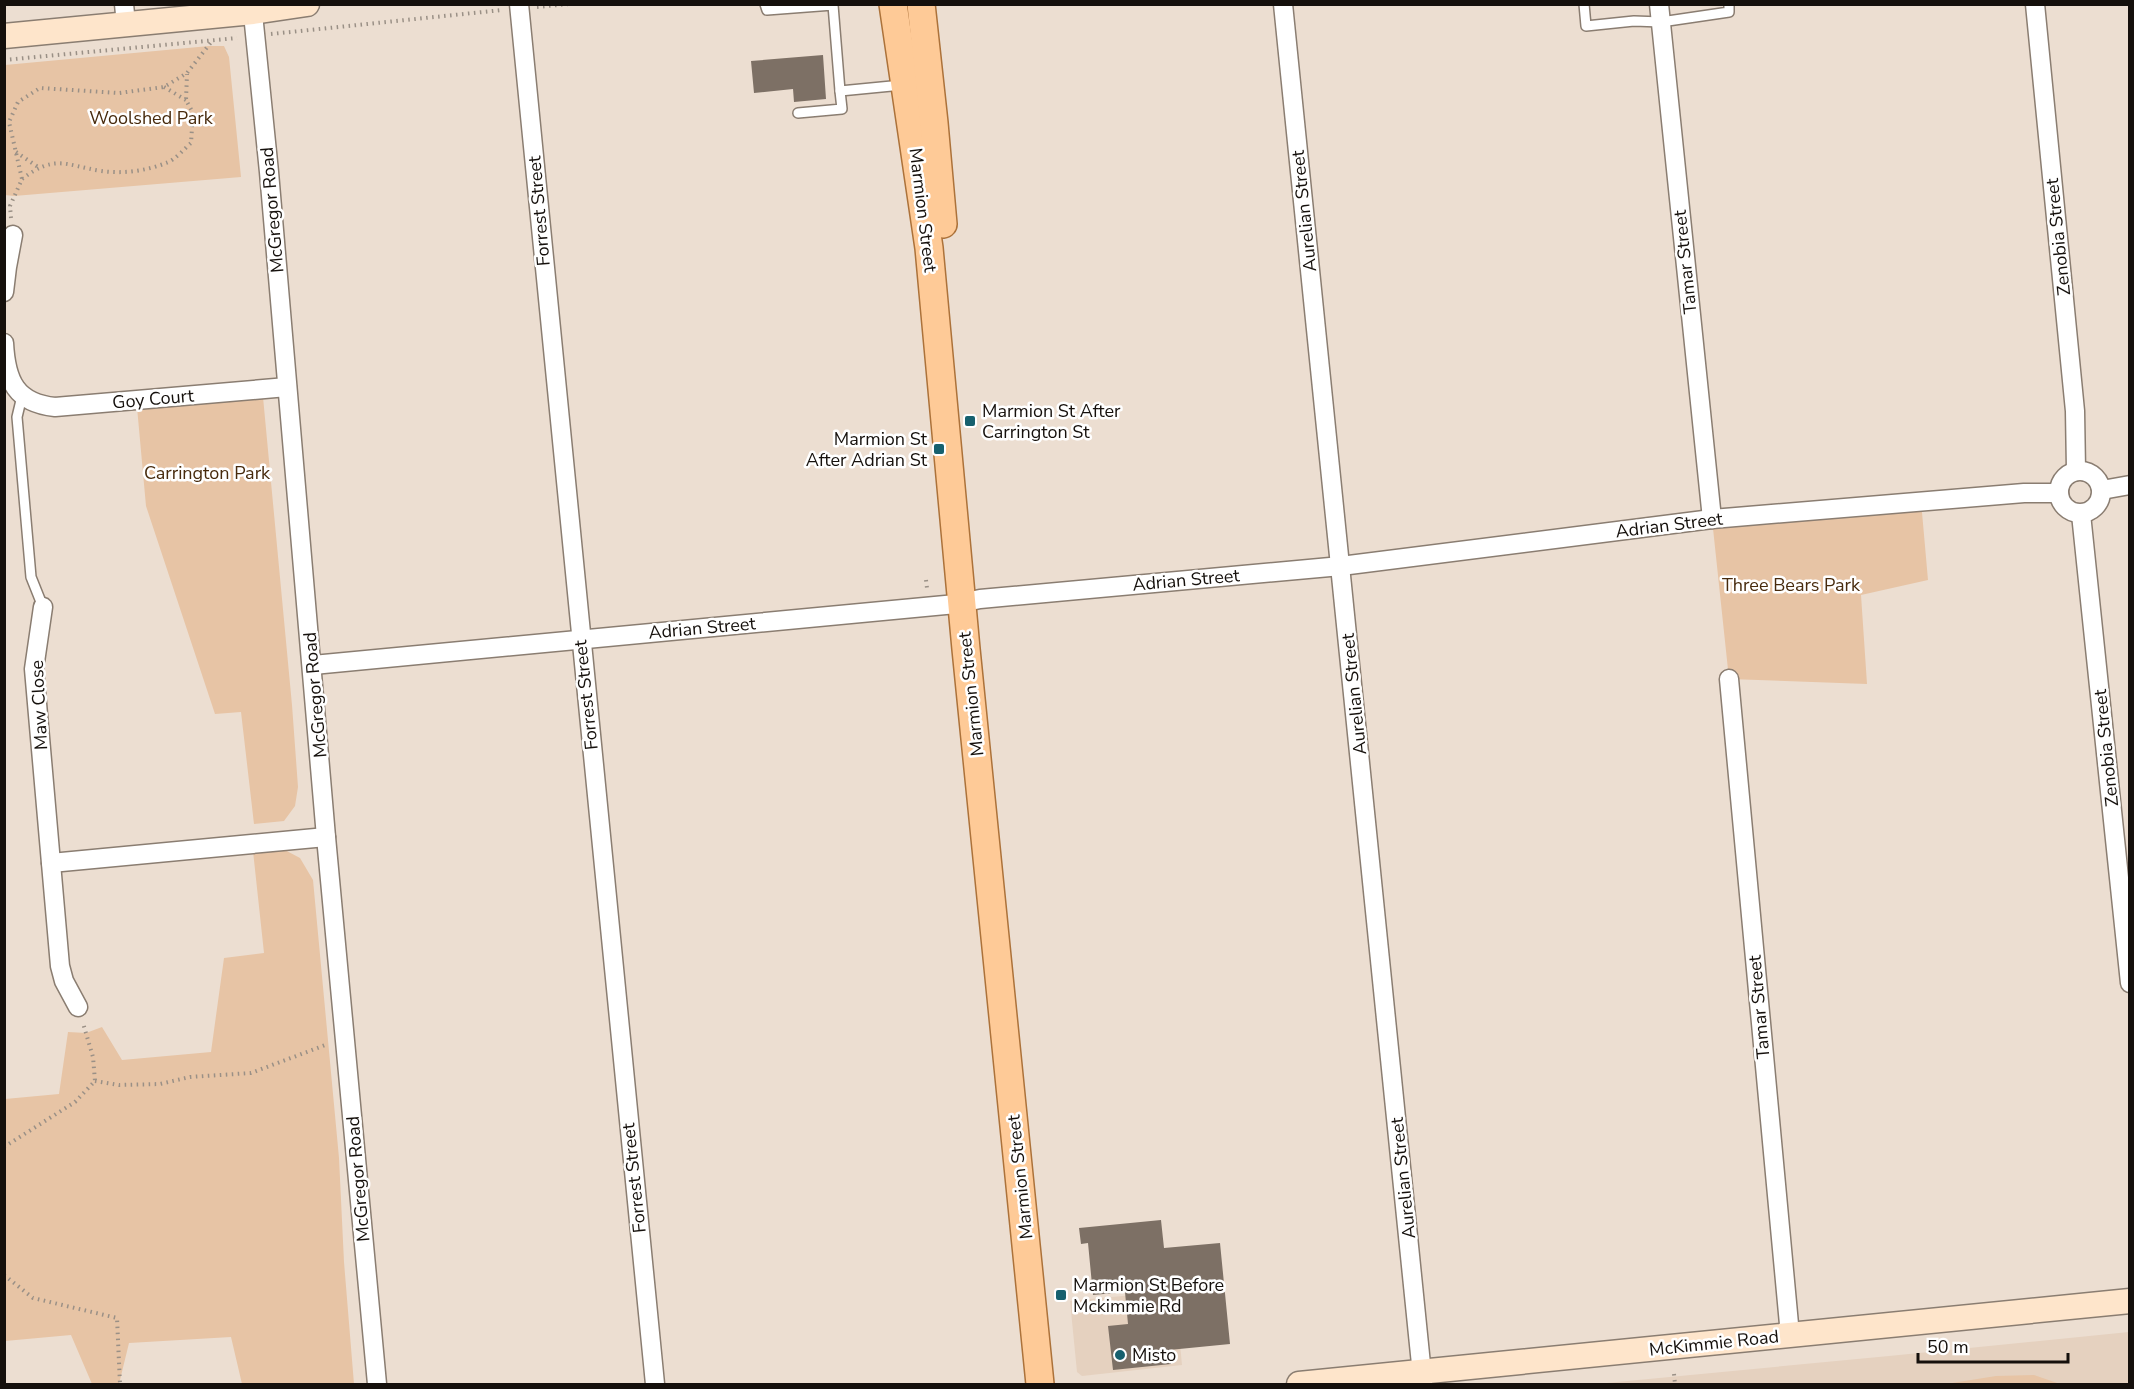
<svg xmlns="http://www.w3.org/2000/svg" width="2134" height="1389" viewBox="0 0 2134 1389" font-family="'Nunito Sans',sans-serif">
  <rect width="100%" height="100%" fill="#ecded1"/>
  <g fill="#e5d1bf">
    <polygon points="1175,1291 1182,1365 1082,1376 1077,1372 1070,1301"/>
    <polygon points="2129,1332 2129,1384 1596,1384 1889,1356"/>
  </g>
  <g fill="#e7c4a5">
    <polygon points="209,46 224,46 229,57 241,177 14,196 5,195 5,65"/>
    <polygon points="263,397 292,705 298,787 295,806 284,821 254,824 241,712 215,714 146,506 137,407"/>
    <polygon points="1921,501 1928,580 1861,595 1867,684 1729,679 1712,519"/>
    <polygon points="283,849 300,858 313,880 339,1158 344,1262 354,1384 242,1384 231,1337 129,1343 119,1384 92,1384 71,1335 5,1341 5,1099 59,1094 68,1032 86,1033 102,1027 122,1060 211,1052 224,958 264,953 253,851"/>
    <polygon points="2034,1375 2060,1384 1946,1384 1996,1376"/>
  </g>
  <g fill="#7d7065">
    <polygon points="823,55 826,99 794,102 793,89 754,93 751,61"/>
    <polygon points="1161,1220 1164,1248 1220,1243 1230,1344 1169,1350 1171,1364 1113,1370 1108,1326 1128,1324 1125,1292 1093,1295 1088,1243 1081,1244 1079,1228"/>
  </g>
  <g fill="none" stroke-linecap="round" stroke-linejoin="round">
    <g stroke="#8a7d71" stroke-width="12">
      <g id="service">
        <polyline points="765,4 767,10 833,5 840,91 902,85"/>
        <polyline points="1584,4 1586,26 1634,21 1661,22 1729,12 1729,4"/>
        <polyline points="798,113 842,109 840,91"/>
        <polyline points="22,396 17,417 31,577 43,607"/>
      </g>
    </g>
    <g stroke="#8a7d71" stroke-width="21">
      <g id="minor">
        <polyline points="124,4 126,24"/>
        <polyline points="252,4 269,172 326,837 377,1384"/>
        <polyline points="519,4 655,1384"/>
        <polyline points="1283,4 1423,1384"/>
        <polyline points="1659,4 1712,519"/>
        <polyline points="2035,4 2075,411 2076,470"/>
        <polyline points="4,292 7,267 13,235"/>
        <path d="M4,343c2,38 12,60 51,64l232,-20"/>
        <circle cx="2080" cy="492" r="21"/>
        <polyline points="2102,490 2130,485"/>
        <polyline points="2081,514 2130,983"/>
        <polyline points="43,607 34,669 60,966 64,981 78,1007"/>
        <polyline points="313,665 956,604 980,599 1341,566 1712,519 2024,493 2059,493"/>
        <polyline points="1729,679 1790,1335"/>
        <polyline points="51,863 326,837"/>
      </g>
    </g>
    <g stroke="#8a7d71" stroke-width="27">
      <g id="secondary">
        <polyline points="4,36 253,12 307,4"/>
        <polyline points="1299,1384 2130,1301"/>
      </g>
    </g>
    <g stroke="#ac723a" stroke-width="30">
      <g id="primary">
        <polyline points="893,4 929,248 966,649 1040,1384"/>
        <polyline points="921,4 934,123 943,224"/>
      </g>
    </g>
    <g stroke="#9a9086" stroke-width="4" stroke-dasharray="1.5 4.5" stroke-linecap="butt">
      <polyline points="537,7 569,4"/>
      <polyline points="271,34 502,10"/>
      <polyline points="4,60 237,38"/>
      <polyline points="164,87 186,100"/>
      <polyline points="16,152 38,167"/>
      <path d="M22,179c33,-25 43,-14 79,-8 21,3 45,0 65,-8 9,-3 18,-14 25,-20l2,-30 -7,-13 1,-26"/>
      <polyline points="11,218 10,206 22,179 9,122 18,102 40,88 119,93 164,87 187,73 212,41"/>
      <polyline points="926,580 927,588"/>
      <polyline points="95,1081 119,1085 160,1084 190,1077 251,1073 328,1044"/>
      <polyline points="4,1147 75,1102 95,1081 93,1057 83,1023"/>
      <polyline points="4,1275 33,1298 117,1318 120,1384"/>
      <polyline points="1674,1374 1675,1384"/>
      <polyline points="1795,1383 1795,1384"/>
    </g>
    <use href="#service" stroke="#fff" stroke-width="9"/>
    <use href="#minor" stroke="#fff" stroke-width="18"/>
    <use href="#secondary" stroke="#fee5cb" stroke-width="24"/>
    <use href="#primary" stroke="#feca97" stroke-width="27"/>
  </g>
  <g fill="#16606e" stroke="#fff" stroke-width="2">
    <rect x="964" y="415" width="12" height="12" rx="3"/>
    <rect x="933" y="443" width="12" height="12" rx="3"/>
    <rect x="1055" y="1289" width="12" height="12" rx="3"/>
    <circle cx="1120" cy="1355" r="6"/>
  </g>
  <g text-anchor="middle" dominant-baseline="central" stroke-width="5" stroke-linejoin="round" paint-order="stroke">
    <g font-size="18" fill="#472a0c" stroke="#fff">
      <text x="151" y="118">Woolshed Park</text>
      <text x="207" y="473">Carrington Park</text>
      <text x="1791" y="585">Three Bears Park</text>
    </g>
    <g font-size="18" fill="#15100c" stroke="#fff">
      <text transform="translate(272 210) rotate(-95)">McGregor Road</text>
      <text transform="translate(923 210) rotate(83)">Marmion Street</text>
      <text transform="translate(539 211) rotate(-95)">Forrest Street</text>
      <text transform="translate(1304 211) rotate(-96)">Aurelian Street</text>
      <text transform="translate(2058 237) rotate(-96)">Zenobia Street</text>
      <text transform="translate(1685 262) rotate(-96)">Tamar Street</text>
      <text transform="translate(153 399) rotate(-5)">Goy Court</text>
      <text transform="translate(1669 525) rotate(-7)">Adrian Street</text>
      <text transform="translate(1186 580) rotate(-5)">Adrian Street</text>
      <text transform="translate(702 628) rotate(-5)">Adrian Street</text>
      <text transform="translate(971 694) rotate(-96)">Marmion Street</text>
      <text transform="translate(1354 694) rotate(-96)">Aurelian Street</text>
      <text transform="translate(315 695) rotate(-95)">McGregor Road</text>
      <text transform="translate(586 695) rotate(-96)">Forrest Street</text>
      <text transform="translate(39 705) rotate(-93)">Maw Close</text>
      <text transform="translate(2106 748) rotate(-96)">Zenobia Street</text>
      <text transform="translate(1759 1007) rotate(-95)">Tamar Street</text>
      <text transform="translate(1020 1177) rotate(-96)">Marmion Street</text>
      <text transform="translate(634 1178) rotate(-96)">Forrest Street</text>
      <text transform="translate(1403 1178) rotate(-96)">Aurelian Street</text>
      <text transform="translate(358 1179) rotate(-95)">McGregor Road</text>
      <text transform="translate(1714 1343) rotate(-6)">McKimmie Road</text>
    </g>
    <g font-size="18" fill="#15100c" stroke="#fff" text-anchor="start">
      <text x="982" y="411">Marmion St After<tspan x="982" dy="21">Carrington St</tspan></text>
      <text x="927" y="439" text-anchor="end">Marmion St<tspan x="927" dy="21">After Adrian St</tspan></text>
      <text x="1073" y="1285">Marmion St Before<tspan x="1073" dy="21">Mckimmie Rd</tspan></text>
      <text x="1132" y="1355">Misto</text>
    </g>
  </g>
  <rect width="2134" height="1389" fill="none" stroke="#15100c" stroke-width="12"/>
  <path d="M1918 1353v9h150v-9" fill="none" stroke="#15100c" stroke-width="3"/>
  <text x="1927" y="1353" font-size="18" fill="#15100c" stroke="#ffffff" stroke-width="4.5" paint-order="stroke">50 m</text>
</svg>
